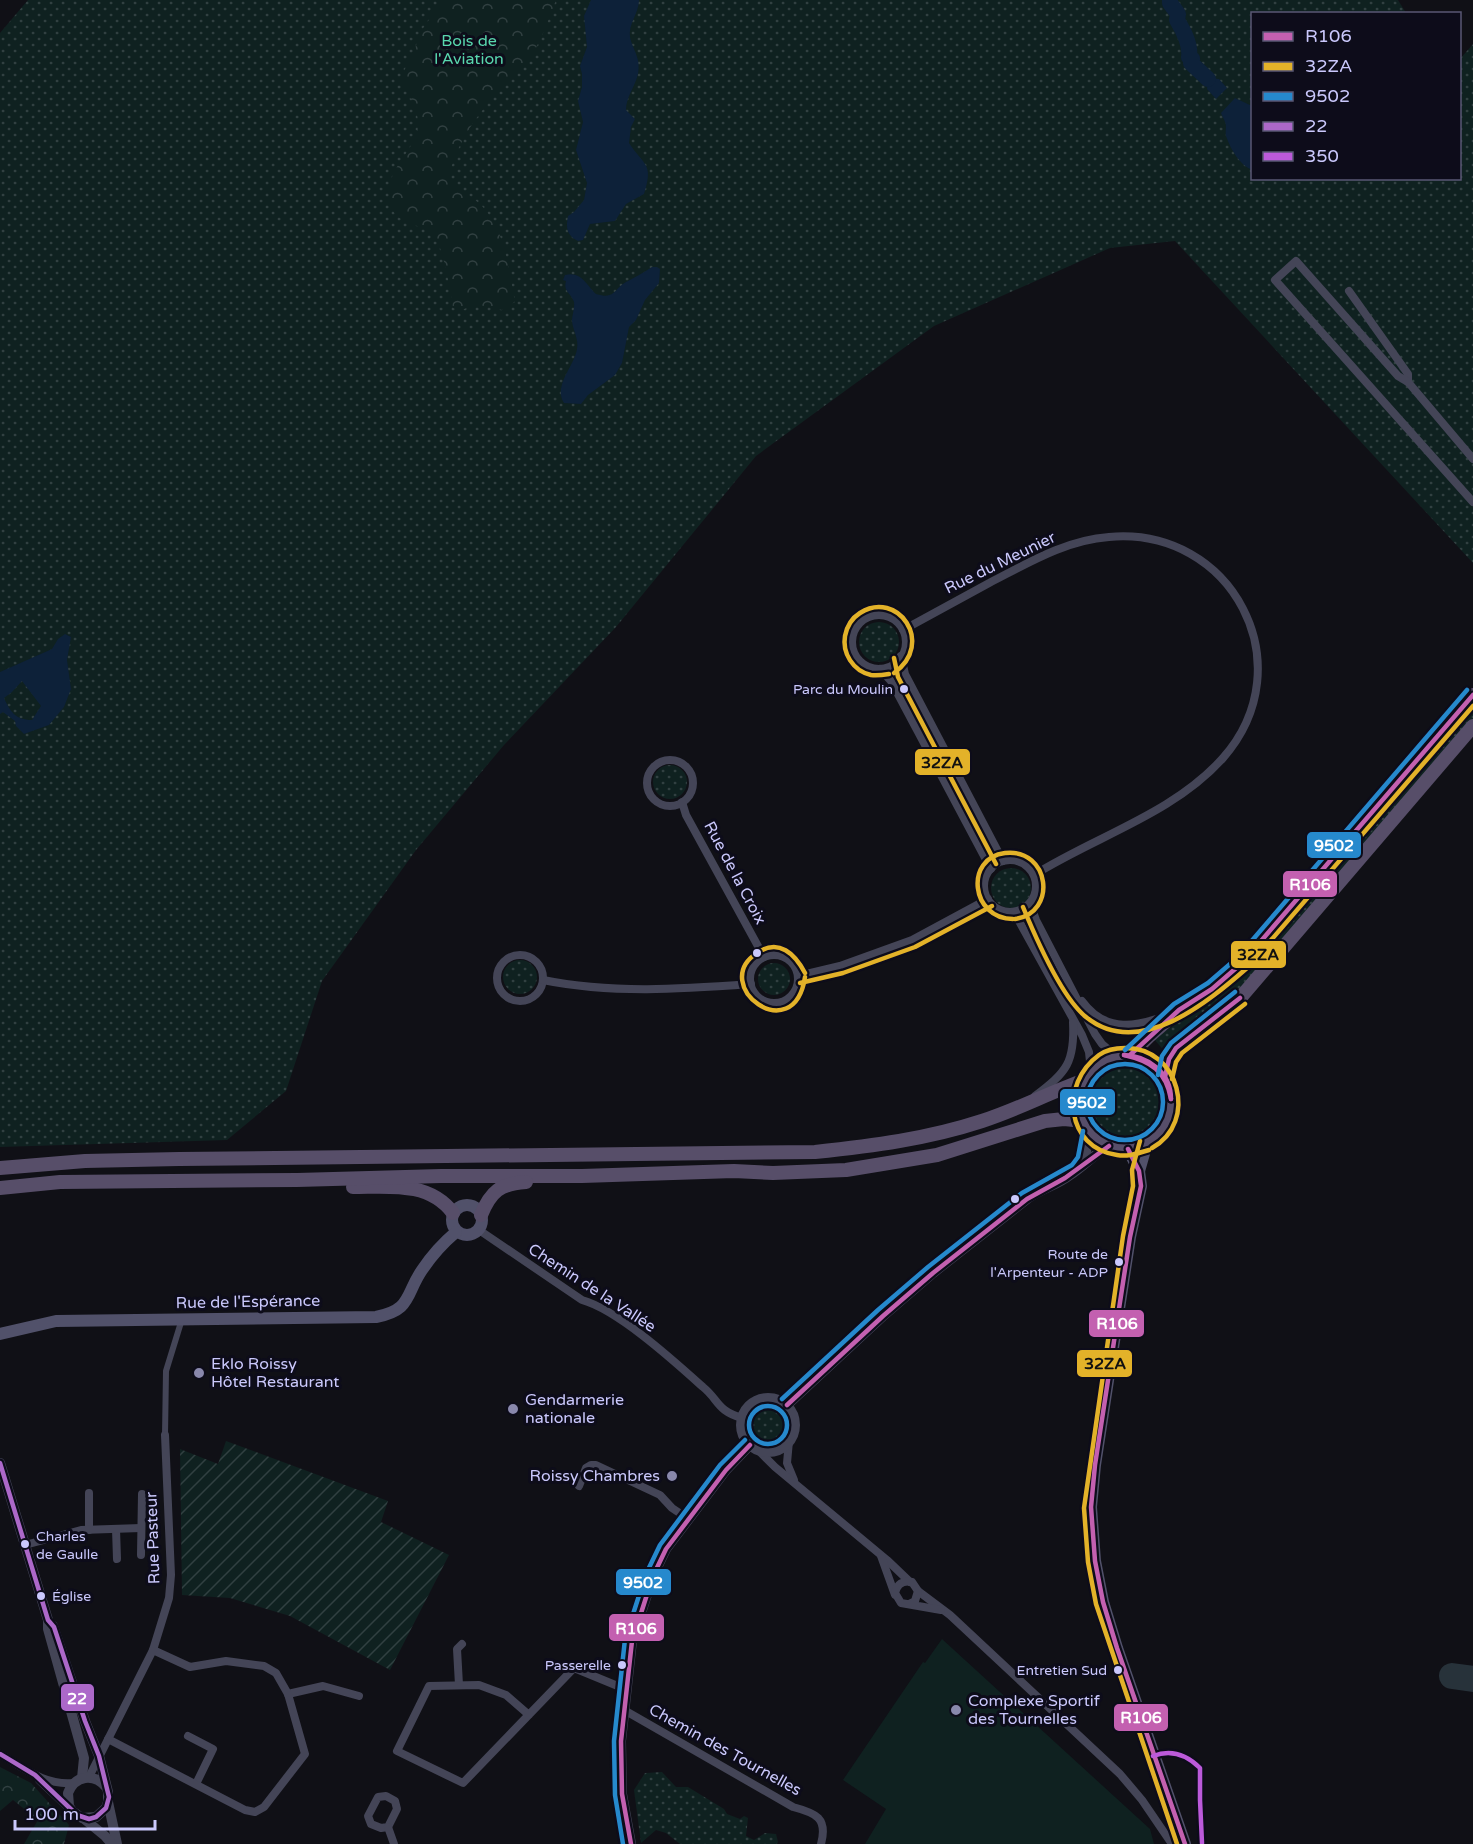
<svg xmlns="http://www.w3.org/2000/svg" width="1473" height="1844" viewBox="0 0 1473 1844" font-family="'Varela Round',sans-serif">
  <defs>
    <pattern id="grass-dots" width="8" height="8" patternUnits="userSpaceOnUse" patternTransform="scale(1.5)"><rect width="8" height="8" fill="#0f2120"/><path d="M2 2h.1M6 6h.1" fill="none" stroke="#314041" stroke-width="1.8" stroke-linecap="round"/></pattern>
    <pattern id="forest-crowns" width="20" height="18" patternUnits="userSpaceOnUse" patternTransform="scale(1.5)"><rect width="20" height="18" fill="#0f2120"/><path d="M2 6a3 3 0 1 1 6 0M12 15a3 3 0 1 1 6 0" fill="none" stroke="#314041"/></pattern>
    <pattern id="garden-furrows" width="10" height="10" patternUnits="userSpaceOnUse" patternTransform="scale(1.5)"><rect width="10" height="10" fill="#0f2120"/><path d="M-1 1l2-2M0 10L10 0M9 11l2-2" fill="none" stroke="#314041"/></pattern>
  </defs>
  <rect width="100%" height="100%" fill="#101016"/>
  <g fill="url(#grass-dots)">
    <polygon points="28,0 1398,0 1406,13 1252,14 1252,178 1460,178 1460,59 1473,44 1473,563 1175,241 1110,248 934,326 756,456 616,627 504,745 416,850 322,981 286,1091 227,1140 0,1147 0,33"/>
    <circle cx="879" cy="642" r="20"/>
    <polygon points="1473,703 1473,719 1246,986 1166,1053 1154,1039 1221,993 1243,973"/>
    <circle cx="670" cy="782" r="17"/>
    <circle cx="1011" cy="888" r="20"/>
    <circle cx="520" cy="977" r="17"/>
    <circle cx="774" cy="979" r="16"/>
    <circle cx="1125" cy="1102" r="40"/>
    <circle cx="769" cy="1425" r="21"/>
    <polygon points="662,1772 676,1787 688,1787 724,1809 727,1814 740,1819 744,1816 748,1818 746,1836 754,1840 765,1833 776,1834 778,1842 777,1844 680,1844 666,1833 656,1830 641,1843 634,1790 645,1773"/>
  </g>
  <g fill="url(#forest-crowns)">
    <path d="M443,0h113c-7,19 -17,46 -29,63 -8,10 -20,19 -29,29 -21,22 -45,57 -49,87 10,11 23,17 33,27 23,24 27,64 33,96l-13,8 -27,-6 -13,6 -9,-2c-1,-12 -11,-63 -18,-71 -13,-15 -40,-11 -45,-34 -8,-35 28,-51 28,-80 0,-17 -13,-31 -17,-47l13,-23 5,-19z"/>
    <polygon points="0,1767 31,1783 69,1825 64,1844 24,1844 38,1820 13,1800 0,1811"/>
  </g>
  <polygon fill="url(#garden-furrows)" points="226,1441 388,1501 381,1522 449,1555 390,1670 290,1616 230,1598 182,1595 180,1449 218,1464"/>
  <polygon fill="#0f2120" points="942,1639 1150,1829 1154,1844 865,1844 886,1809 843,1780 923,1662 925,1663"/>
  <g fill="#0d2139" fill-rule="evenodd">
    <path d="M591,0h48c0,13 -11,24 -9,37 3,14 11,20 8,37 -3,13 -12,23 -12,36l9,9 -4,8 -2,16c15,23 25,20 15,51l-18,10 -11,17 -25,3 -7,16 -5,1c-12,-6 -12,-14 -10,-25l6,-4 10,-12 3,-17 -11,-33 7,-28 -5,-21 4,-14v-13l-2,-8 7,-19 -3,-31z"/>
    <polygon points="1210,78 1219,79 1227,88 1216,99 1207,89 1208,80"/>
    <path d="M1235,98l17,8v64c-13,-6 -21,-20 -26,-34 -1,-5 1,-10 -1,-14 -1,-3 -3,-6 -4,-9z"/>
    <path d="M652,267h5l3,2 -1,14 -14,17 -9,20 -7,7 -7,36 -7,12 -27,20 -7,9 -17,-1c-11,-18 10,-36 13,-54 2,-10 -4,-18 -5,-28 0,-6 3,-13 2,-19 -3,-9 -11,-10 -8,-21l-3,-1 2,-5c17,-4 21,10 31,19 20,6 17,-5 30,-12 9,-5 17,-9 26,-15z"/>
    <path d="M65,634l6,3 -4,23 4,29 -7,18 -15,18 -25,9 -8,-8 -1,-5 -12,-9 -3,2v-42l52,-23 6,-10zM22,681l19,25 -9,14c-17,0 -22,-9 -28,-22l8,-6z"/>
  </g>
  <g fill="none" stroke-linecap="round" stroke-linejoin="round">
    <path stroke="#0d2139" stroke-width="16" d="M1170,0v3l8,11 -1,6c6,10 14,24 12,37l3,2 -1,4 17,16"/>
    <polyline stroke="#27323a" stroke-width="26" points="1452,1676 1473,1679"/>
    <polyline stroke="#444557" stroke-width="6" points="165,1435 166,1371 182,1319"/>
    <g stroke="#444557" stroke-width="8">
      <polyline points="1349,291 1408,374 1408,382"/>
      <polyline points="1473,459 1408,382 1398,376 1296,261 1275,280 1473,502"/>
      <circle cx="879" cy="642" r="27"/>
      <path d="M903,630c29,-16 59,-32 88,-48 37,-19 75,-42 118,-45 123,-11 196,128 114,221 -50,56 -127,78 -189,117"/>
      <polyline points="901,656 905,674 1003,861"/>
      <polyline points="880,669 891,681 991,869"/>
      <circle cx="670" cy="783" r="23"/>
      <polyline points="682,802 686,815 764,957"/>
      <circle cx="1010" cy="886" r="26"/>
      <polyline points="1030,904 1036,920 1095,1034 1102,1044 1116,1056"/>
      <polyline points="1014,912 1082,1035 1089,1052 1091,1071"/>
      <circle cx="520" cy="978" r="23"/>
      <circle cx="774" cy="979" r="24"/>
      <polyline points="798,976 840,966 912,940 988,899"/>
      <path d="M543,980c69,14 139,9 208,4"/>
      <path d="M1082,1001c24,33 56,26 88,13"/>
      <path d="M1035,1096c32,-24 40,-34 38,-74"/>
      <path d="M479,1230l103,70c36,10 92,61 121,87 16,13 14,24 39,31"/>
      <polyline points="789,1441 787,1463 794,1480"/>
      <polyline points="758,1450 775,1467 887,1560 910,1582"/>
      <polyline points="579,1486 586,1468 591,1465 596,1465 660,1495 672,1508 687,1518"/>
      <polyline points="116,1529 117,1559"/>
      <polyline points="89,1530 89,1493"/>
      <polyline points="25,1545 81,1530 141,1528"/>
      <polyline points="141,1555 142,1494"/>
      <polyline points="881,1556 895,1595"/>
      <polyline points="918,1591 950,1615 1120,1774 1142,1800 1172,1844"/>
      <path d="M909,1604l6,-3 3,-10 -6,-9c-9,-2 -15,2 -17,11l6,10 40,7"/>
      <polyline points="459,1685 457,1649 462,1644"/>
      <polyline points="288,1694 323,1686 359,1696"/>
      <path d="M624,1710l169,97c23,6 35,11 28,37"/>
      <polyline points="529,1715 506,1695 479,1685 429,1686 397,1751 463,1783 574,1668 625,1689"/>
      <polyline points="188,1736 213,1749 196,1784"/>
      <polyline points="108,1739 245,1810 255,1812 264,1807 305,1754 288,1694 276,1673 264,1666 226,1661 190,1667 153,1650"/>
      <path d="M0,1754c24,14 45,32 74,29"/>
      <polyline points="89,1777 153,1650 169,1598 171,1575 165,1435"/>
      <polyline points="39,1780 71,1810"/>
      <polygon points="386,1796 395,1801 397,1809 388,1827 381,1828 371,1824 368,1816 378,1797"/>
      <polyline points="388,1827 394,1844"/>
    </g>
    <g stroke="#444557" stroke-width="10">
      <polyline points="1083,1165 1090,1133"/>
      <circle cx="768" cy="1425" r="27"/>
      <path d="M787,1405l96,-89 50,-43 94,-74c14,-10 30,-14 43,-24 14,-9 24,-21 39,-29"/>
      <polyline points="0,1463 48,1620 48,1629 84,1758 82,1778"/>
      <path d="M53,1626l32,95 14,35 9,36v10l-2,6 -10,9 -14,1 -10,-7 -3,-5 -1,-13c7,-18 26,-20 38,-6"/>
      <polyline points="108,1802 117,1844"/>
      <polyline points="83,1818 105,1836 112,1844"/>
      <polyline points="631,1844 622,1794 621,1741 632,1641 653,1576 666,1549 726,1470 750,1445"/>
    </g>
    <g stroke="#51516a" stroke-width="12">
      <polyline points="1128,1149 1139,1171 1141,1186 1130,1237 1095,1465 1091,1507 1095,1561 1103,1602 1117,1648 1185,1844"/>
      <polyline points="1139,1171 1147,1143"/>
      <circle cx="467" cy="1220" r="15"/>
      <path d="M0,1334l56,-13 320,-4c36,-7 29,-22 46,-47 10,-15 21,-27 34,-38"/>
    </g>
    <g stroke="#574e69" stroke-width="14">
      <polyline points="1130,1055 1148,1037 1179,1010 1212,989 1242,963 1473,695"/>
      <circle cx="1126" cy="1102" r="46"/>
      <polyline points="1165,1077 1169,1059 1176,1048 1241,997 1473,726"/>
      <path d="M0,1168l85,-7 94,-2 636,-7c57,-6 112,-13 167,-31 35,-11 68,-29 103,-41"/>
      <path d="M353,1187c36,0 76,-6 100,26"/>
      <polyline points="0,1188 60,1182 297,1180 441,1176 582,1176 734,1171 773,1173 846,1170 937,1155 1045,1121 1064,1119 1084,1121"/>
      <path d="M481,1215c10,-24 19,-31 45,-33"/>
    </g>
    <g stroke="#0d0c1a" stroke-width="9">
      <g id="bus-1">
        <path d="M1124,1055c27,6 42,16 47,44"/>
        <path d="M1124,1055c25,1 47,18 47,44"/>
        <polyline points="1130,1055 1179,1010 1212,989 1242,963 1473,695"/>
        <polyline points="1165,1077 1169,1059 1176,1048 1240,998"/>
        <polyline points="1128,1149 1139,1171 1141,1186 1130,1237 1095,1465 1091,1507 1095,1561 1103,1602 1117,1648 1185,1844"/>
        <polyline points="787,1405 883,1316 933,1273 1027,1199 1065,1178 1109,1146"/>
        <polyline points="631,1844 622,1794 621,1741 632,1641 653,1576 666,1549 726,1470 750,1445"/>
      </g>
    </g>
    <g stroke="#0d0c1a" stroke-width="9">
      <g id="bus-2">
        <polyline points="894,658 898,677 996,864"/>
        <path d="M889,674c-6,1 -12,2 -18,1 -18,-4 -29,-22 -26,-39 2,-10 7,-18 15,-23 37,-24 76,30 34,60"/>
        <path d="M1023,907c12,29 39,91 63,110 53,43 122,-15 161,-49l226,-262"/>
        <path d="M1013,919c-42,0 -49,-61 -8,-66 45,-5 53,60 10,66"/>
        <path d="M805,973c-10,-19 -26,-35 -48,-20 -49,32 37,97 48,24"/>
        <polyline points="800,983 843,973 915,947 992,906"/>
        <polyline points="1172,1079 1176,1062 1182,1053 1245,1004"/>
        <polyline points="1140,1141 1132,1170 1133,1186 1123,1236 1084,1508 1088,1562 1096,1604 1177,1844"/>
        <path d="M1149,1150c-11,3 -20,7 -32,5 -51,-7 -58,-71 -18,-100 7,-5 18,-7 26,-7 54,-1 74,74 27,100"/>
      </g>
    </g>
    <g stroke="#0d0c1a" stroke-width="9">
      <g id="bus-3">
        <polyline points="1125,1050 1174,1004 1208,983 1237,958 1467,690"/>
        <circle cx="1125" cy="1102" r="38"/>
        <polyline points="1158,1075 1162,1056 1171,1043 1235,992"/>
        <polyline points="782,1399 878,1310 928,1267 1022,1193 1072,1165 1078,1157 1083,1131"/>
        <circle cx="768" cy="1425" r="19"/>
        <polyline points="623,1844 615,1795 614,1741 625,1639 646,1574 660,1545 720,1465 745,1440"/>
      </g>
    </g>
    <g stroke="#0d0c1a" stroke-width="9">
      <polyline id="bus-4" points="0,1463 48,1620 54,1627 85,1721 99,1756 109,1797 106,1808 96,1817 89,1819 77,1815 35,1775 0,1754"/>
    </g>
    <g stroke="#0d0c1a" stroke-width="9">
      <path id="bus-5" d="M1153,1756c18,-7 34,-1 47,12v32l2,43"/>
    </g>
    <use href="#bus-1" stroke="#c360b0" stroke-width="4.5"/>
    <use href="#bus-2" stroke="#e3b229" stroke-width="4.5"/>
    <use href="#bus-3" stroke="#2689cd" stroke-width="4.5"/>
    <use href="#bus-4" stroke="#ac68c9" stroke-width="4.5"/>
    <use href="#bus-5" stroke="#bc5ada" stroke-width="4.5"/>
  </g>
  <g fill="#cac8fc" stroke="#0d0c1a" stroke-width="2">
    <circle cx="904" cy="689" r="5"/>
    <circle cx="757" cy="953" r="5"/>
    <circle cx="1015" cy="1199" r="5"/>
    <circle cx="1119" cy="1262" r="5"/>
    <circle cx="25" cy="1544" r="5"/>
    <circle cx="41" cy="1596" r="5"/>
    <circle cx="622" cy="1665" r="5"/>
    <circle cx="1118" cy="1670" r="5"/>
  </g>
  <g fill="#8988ac" stroke="#0d0c1a" stroke-width="2">
    <circle cx="199" cy="1373" r="6"/>
    <circle cx="513" cy="1409" r="6"/>
    <circle cx="672" cy="1476" r="6"/>
    <circle cx="956" cy="1710" r="6"/>
  </g>
  <g text-anchor="middle" dominant-baseline="central" stroke-width="6" stroke-linejoin="round" paint-order="stroke">
    <g font-size="14" fill="#cac8fc" stroke="#0d0c1a" text-anchor="end">
      <text x="893" y="689">Parc du Moulin</text>
      <text x="1108" y="1254">Route de<tspan x="1108" dy="18">l'Arpenteur - ADP</tspan></text>
      <text x="36" y="1536" text-anchor="start">Charles<tspan x="36" dy="18">de Gaulle</tspan></text>
      <text x="52" y="1596" text-anchor="start">Église</text>
      <text x="611" y="1665">Passerelle</text>
      <text x="1107" y="1670">Entretien Sud</text>
    </g>
    <g font-size="16" fill="#59d7ae" stroke="#0d0c1a">
      <text x="469" y="41">Bois de<tspan x="469" dy="18">l'Aviation</tspan></text>
    </g>
    <g font-size="16" fill="#cac8fc" stroke="#0d0c1a">
      <text transform="translate(1000 563) rotate(-26)">Rue du Meunier</text>
      <text transform="translate(735 873) rotate(62)">Rue de la Croix</text>
      <text transform="translate(592 1288) rotate(33)">Chemin de la Vallée</text>
      <text transform="translate(248 1302) rotate(-1)">Rue de l'Espérance</text>
      <text transform="translate(153 1538) rotate(-92)">Rue Pasteur</text>
      <text transform="translate(725 1750) rotate(29)">Chemin des Tournelles</text>
    </g>
    <g font-size="16" fill="#cac8fc" stroke="#0d0c1a" text-anchor="start">
      <text x="211" y="1364">Eklo Roissy<tspan x="211" dy="18">Hôtel Restaurant</tspan></text>
      <text x="525" y="1400">Gendarmerie<tspan x="525" dy="18">nationale</tspan></text>
      <text x="660" y="1476" text-anchor="end">Roissy Chambres</text>
      <text x="968" y="1701">Complexe Sportif<tspan x="968" dy="18">des Tournelles</tspan></text>
    </g>
  </g>
  <g stroke="#0d0c1a" stroke-width="2">
    <rect x="914" y="748" width="57" height="28" rx="6" fill="#e3b229"/>
    <rect x="1306" y="831" width="56" height="28" rx="6" fill="#2689cd"/>
    <rect x="1282" y="870" width="56" height="28" rx="6" fill="#c360b0"/>
    <rect x="1230" y="940" width="57" height="29" rx="6" fill="#e3b229"/>
    <rect x="1059" y="1088" width="57" height="28" rx="6" fill="#2689cd"/>
    <rect x="1088" y="1309" width="57" height="29" rx="6" fill="#c360b0"/>
    <rect x="1076" y="1349" width="57" height="29" rx="6" fill="#e3b229"/>
    <rect x="615" y="1568" width="57" height="28" rx="6" fill="#2689cd"/>
    <rect x="608" y="1613" width="57" height="29" rx="6" fill="#c360b0"/>
    <rect x="60" y="1683" width="35" height="29" rx="6" fill="#ac68c9"/>
    <rect x="1113" y="1703" width="56" height="29" rx="6" fill="#c360b0"/>
  </g>
  <g font-size="16" text-anchor="middle" font-weight="bold" fill="#fff">
    <text x="1334" y="851">9502</text>
    <text x="1310" y="890">R106</text>
    <text x="1087" y="1108">9502</text>
    <text x="1117" y="1329">R106</text>
    <text x="643" y="1588">9502</text>
    <text x="636" y="1634">R106</text>
    <text x="77" y="1704">22</text>
    <text x="1141" y="1723">R106</text>
  </g>
  <g font-size="16" text-anchor="middle" font-weight="bold" fill="#111">
    <text x="942" y="768">32ZA</text>
    <text x="1258" y="960">32ZA</text>
    <text x="1105" y="1369">32ZA</text>
  </g>
  <rect x="1251" y="12" width="210" height="168" fill="#0d0c1a" stroke="#595774" stroke-width="1.5"/>
  <rect x="1263" y="32" width="30" height="9" fill="#c360b0" stroke="#595774" stroke-width="1.5"/>
  <text x="1305" y="42" font-size="18" fill="#cac8fc">R106</text>
  <rect x="1263" y="62" width="30" height="9" fill="#e3b229" stroke="#595774" stroke-width="1.5"/>
  <text x="1305" y="72" font-size="18" fill="#cac8fc">32ZA</text>
  <rect x="1263" y="92" width="30" height="9" fill="#2689cd" stroke="#595774" stroke-width="1.5"/>
  <text x="1305" y="102" font-size="18" fill="#cac8fc">9502</text>
  <rect x="1263" y="122" width="30" height="9" fill="#ac68c9" stroke="#595774" stroke-width="1.5"/>
  <text x="1305" y="132" font-size="18" fill="#cac8fc">22</text>
  <rect x="1263" y="152" width="30" height="9" fill="#bc5ada" stroke="#595774" stroke-width="1.5"/>
  <text x="1305" y="162" font-size="18" fill="#cac8fc">350</text>
  <path d="M15 1820v9h140v-9" fill="none" stroke="#cac8fc" stroke-width="3"/>
  <text x="24" y="1820" font-size="18" fill="#cac8fc" stroke="#0d0c1a" stroke-width="4.5" paint-order="stroke">100 m</text>
</svg>
